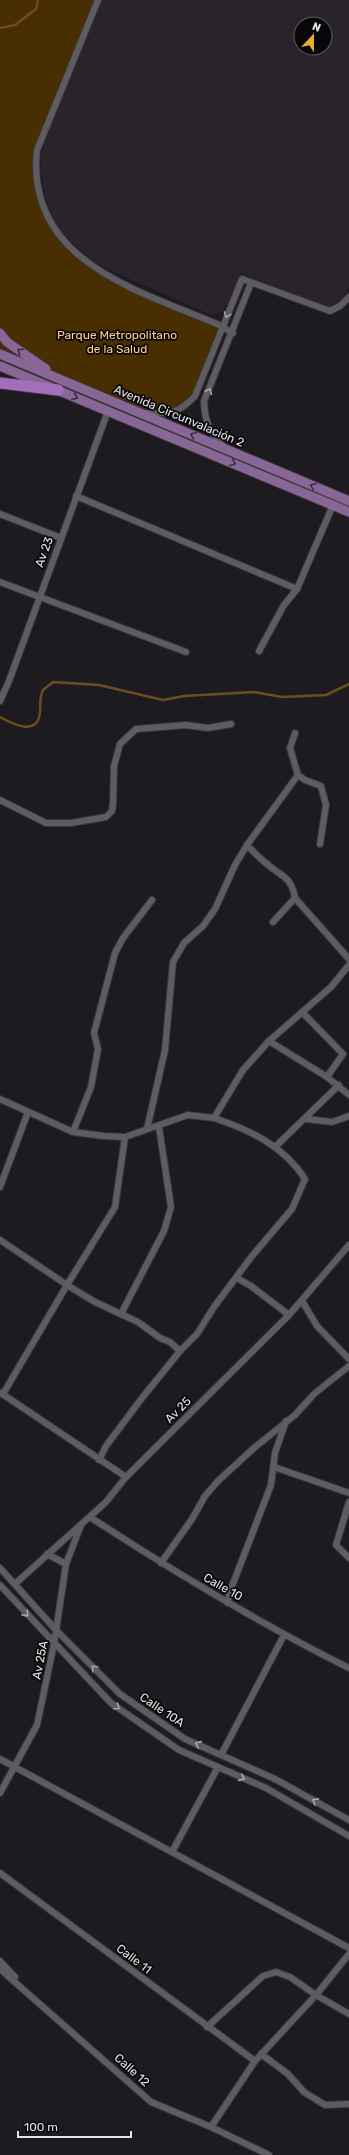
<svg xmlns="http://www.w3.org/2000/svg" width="349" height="2155" viewBox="0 0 349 2155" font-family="Rubik,sans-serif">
  <rect width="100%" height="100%" fill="#1e1b20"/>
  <path fill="#29232c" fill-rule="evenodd" d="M98,0h251v287l-7,12 -11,7 -9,-1 -81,-32 -12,28 -7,11 -11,3 -106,-47 -18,-11 -23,-23 -12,-18 -7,-19 -4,-28 1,-17 3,-13 25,-62 -1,-5zM301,24h24v24h-24z"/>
  <polygon fill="#482e00" points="0,0 98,0 37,150 39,190 55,230 113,279 222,328 195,396 184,409 141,413 0,354"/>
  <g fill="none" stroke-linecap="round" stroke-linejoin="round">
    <g stroke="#6c4e1c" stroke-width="2.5">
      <polyline points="0,28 15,25 36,9 38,0"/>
      <path d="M0,717c13,7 38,20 40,-5 1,-8 -1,-15 3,-22 3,-3 7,-5 10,-8l46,3 64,15 21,-4 70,-4 28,5 44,-2 23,-11"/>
    </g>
    <g stroke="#39373a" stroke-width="8">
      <g id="street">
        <path d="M98,0l-61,150c-12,110 99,140 180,174l16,9"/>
        <path d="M147,413c23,1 31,1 48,-17l47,-117 88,32 10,-5 9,-9"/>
        <path d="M224,447c-15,-17 -19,-23 -20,-46l47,-118"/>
        <polyline points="76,496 297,589 333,505"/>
        <polyline points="0,514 61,538"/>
        <polyline points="0,582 186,652"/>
        <polyline points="259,651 284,605 297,589"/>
        <polyline points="0,701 9,681 108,411"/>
        <polyline points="295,733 290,748 298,775 305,780 321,786 326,805 320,844"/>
        <polyline points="0,800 46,823 71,823 106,817 112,811 113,803 114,766 120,744 136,729 186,725 208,728 231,724"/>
        <path d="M247,845c6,6 12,13 19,18 15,14 25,12 29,35"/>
        <polyline points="273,922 295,898 349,959"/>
        <polyline points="302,1012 343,1054 327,1077"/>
        <polyline points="269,1041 327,1077 349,1095"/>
        <polyline points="0,1099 73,1132 104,1136 125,1137 188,1115 214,1118 243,1070 269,1041 331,987 349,965"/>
        <polyline points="306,1119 332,1122 349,1116"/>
        <polyline points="147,1129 165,1050 173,962 184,943 203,926 215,909 235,865 247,845 298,775"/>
        <polyline points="73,1132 91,1087 98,1049 94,1033 115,953 123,938 152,900"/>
        <polyline points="275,1147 339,1085"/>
        <polyline points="0,1187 28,1112"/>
        <polyline points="0,1240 67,1285 95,1302 138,1322 160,1338 170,1342 180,1351"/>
        <polyline points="237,1278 251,1286 289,1315"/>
        <polyline points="302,1301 317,1326 349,1359"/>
        <polyline points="121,1314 164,1231 171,1207 159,1127"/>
        <polyline points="1,1393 126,1477"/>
        <polyline points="3,1394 67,1285 115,1207 125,1137"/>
        <path d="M99,1460l7,-14 36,-48 38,-47 17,-17 17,-27 38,-51 40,-47 13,-30c-21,-33 -55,-49 -91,-61"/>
        <polyline points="274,1467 349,1493"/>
        <polyline points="349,1502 336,1545 349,1558"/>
        <path d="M90,1517c84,55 169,106 259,151"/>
        <polyline points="47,1554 66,1564"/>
        <polyline points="161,1563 192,1519 205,1496 218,1481 254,1448 295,1415 314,1394 349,1366"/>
        <polyline points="0,1568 56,1630 120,1694 185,1739 275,1779 349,1820"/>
        <polyline points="16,1583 106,1502 126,1477 289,1315 349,1245"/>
        <polyline points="0,1585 111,1703 179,1750 266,1788 349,1836"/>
        <polyline points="228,1603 229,1594 271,1485 275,1453 286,1421"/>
        <polyline points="221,1755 284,1635"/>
        <polyline points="0,1759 349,1948"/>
        <polyline points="0,1793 37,1725 54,1644 66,1564 81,1525"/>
        <polyline points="172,1852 218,1767"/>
        <polyline points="0,1873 255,2061"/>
        <polyline points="349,1954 316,1995 349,2014"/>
        <polyline points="0,1961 15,1977"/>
        <polyline points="0,1969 151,2102 211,2127 269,2155"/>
        <polyline points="207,2027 263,1976 276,1972 290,1977 316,1995 255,2061 211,2127"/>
        <polyline points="261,2054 288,2074 304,2092 325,2105 349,2104"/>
      </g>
    </g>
    <g stroke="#39373a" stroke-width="11">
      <g id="primary">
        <polyline points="0,333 7,342 46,369"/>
        <polyline points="0,354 349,501"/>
        <polyline points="0,366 349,512"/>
      </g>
    </g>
    <g stroke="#39373a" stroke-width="13">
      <polyline id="highway" points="0,383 58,390"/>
    </g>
    <use href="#street" stroke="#5f5c61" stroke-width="6"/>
    <use href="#primary" stroke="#886797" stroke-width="9"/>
    <use href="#highway" stroke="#a36ebb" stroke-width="11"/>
  </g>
  <defs><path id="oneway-chevron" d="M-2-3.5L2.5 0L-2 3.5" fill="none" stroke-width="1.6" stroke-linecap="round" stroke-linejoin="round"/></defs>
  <g stroke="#a9a6aa">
    <use href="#oneway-chevron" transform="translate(227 315) rotate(111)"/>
    <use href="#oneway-chevron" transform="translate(209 391) rotate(-67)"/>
    <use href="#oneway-chevron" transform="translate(26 1614) rotate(48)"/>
    <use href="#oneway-chevron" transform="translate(94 1668) rotate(-135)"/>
    <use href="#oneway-chevron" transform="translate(117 1707) rotate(35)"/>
    <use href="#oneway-chevron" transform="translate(198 1744) rotate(-156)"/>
    <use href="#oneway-chevron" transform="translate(242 1778) rotate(24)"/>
    <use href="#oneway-chevron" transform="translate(315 1801) rotate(-151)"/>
  </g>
  <g stroke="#3b2d41">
    <use href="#oneway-chevron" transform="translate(20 351) rotate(-146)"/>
    <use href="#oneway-chevron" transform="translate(75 397) rotate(23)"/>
    <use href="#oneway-chevron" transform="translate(193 435) rotate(-157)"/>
    <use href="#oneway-chevron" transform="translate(233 463) rotate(23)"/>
    <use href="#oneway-chevron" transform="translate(313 486) rotate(-157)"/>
  </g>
  <g text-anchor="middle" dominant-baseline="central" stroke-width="3.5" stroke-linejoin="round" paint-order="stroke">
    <g font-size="12" fill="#ffd08b" stroke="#070608">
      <text x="117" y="335">Parque Metropolitano<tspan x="117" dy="14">de la Salud</tspan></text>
    </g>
    <g font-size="12" fill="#e5e3e6" stroke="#070608">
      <text transform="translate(179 416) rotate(23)">Avenida Circunvalación 2</text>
      <text transform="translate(44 552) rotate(-70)">Av 23</text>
      <text transform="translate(178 1410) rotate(-45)">Av 25</text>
      <text transform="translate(223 1587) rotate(30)">Calle 10</text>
      <text transform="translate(40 1660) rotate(-79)">Av 25A</text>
      <text transform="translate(162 1710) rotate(34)">Calle 10A</text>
      <text transform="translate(134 1959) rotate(37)">Calle 11</text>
      <text transform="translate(132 2070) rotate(42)">Calle 12</text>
    </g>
  </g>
  <g transform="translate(313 36) rotate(22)"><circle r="19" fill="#070608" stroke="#605e61"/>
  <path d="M0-3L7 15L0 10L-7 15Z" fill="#eba93a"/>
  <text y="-6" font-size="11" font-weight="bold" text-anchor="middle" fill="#e5e3e6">N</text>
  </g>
  <path d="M18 2131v6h113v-6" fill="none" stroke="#e5e3e6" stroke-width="2"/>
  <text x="24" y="2131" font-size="12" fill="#e5e3e6" stroke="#070608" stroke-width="3" paint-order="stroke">100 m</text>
</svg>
